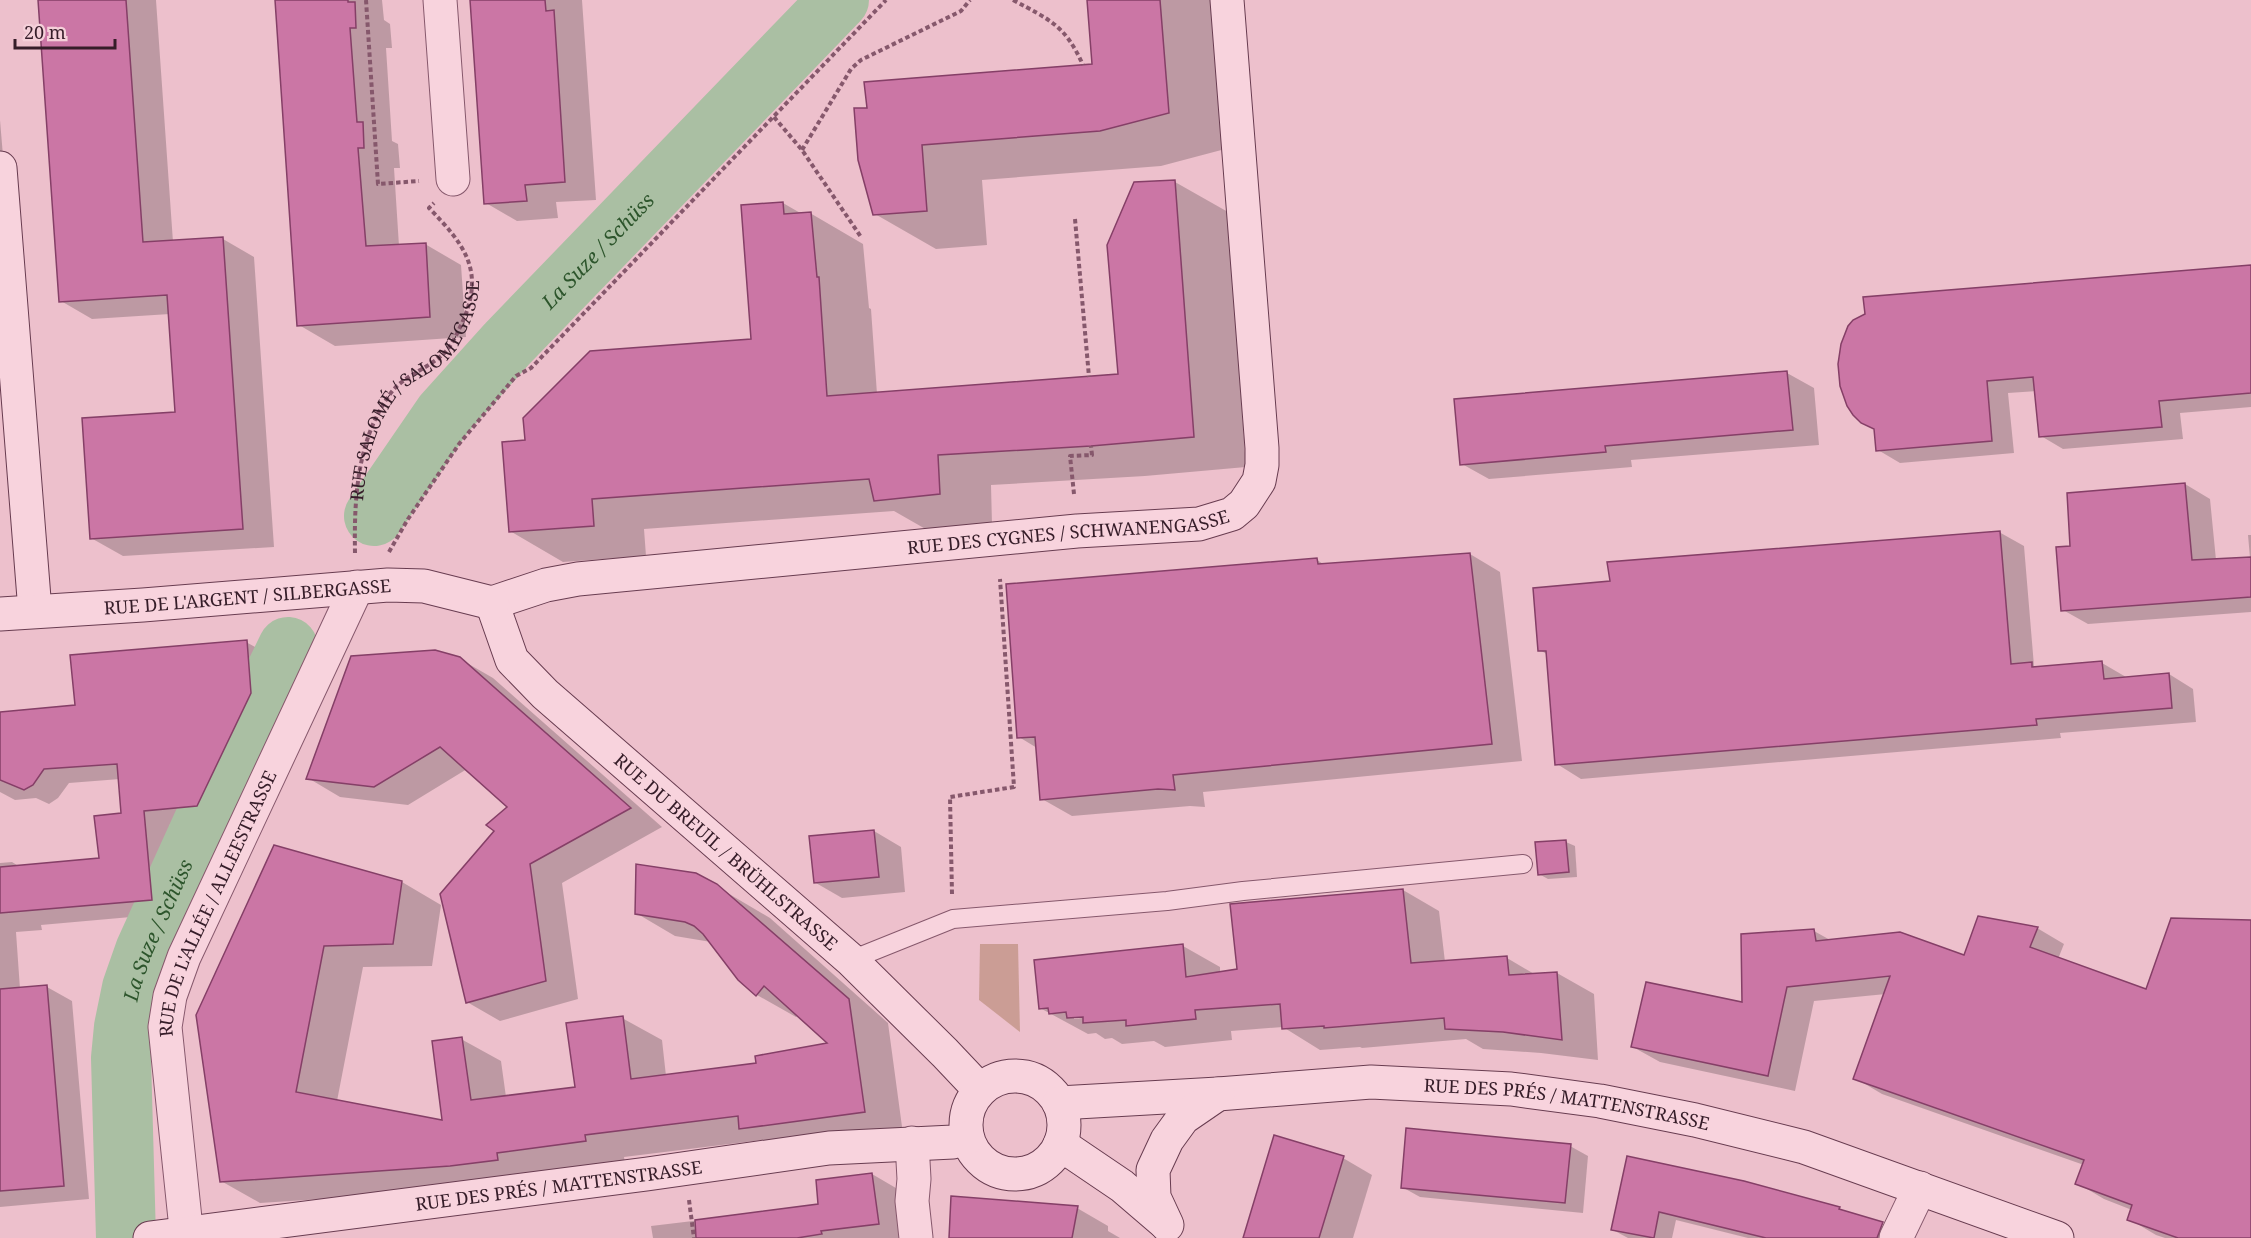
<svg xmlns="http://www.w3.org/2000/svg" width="2251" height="1238" viewBox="0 0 2251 1238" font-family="'Noto Serif',serif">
  <rect width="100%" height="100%" fill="#edc0cc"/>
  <polygon fill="#cb9d95" points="980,944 1018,944 1020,1032 979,1000"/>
  <g fill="#0003" fill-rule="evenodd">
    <polygon points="40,0 156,0 173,242 223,239 254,257 274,547 123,556 91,538 176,413 170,314 92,319 61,301"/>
    <polygon points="277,0 382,0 384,20 390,24 392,48 386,48 392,141 398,144 400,168 394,168 399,246 425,244 461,265 466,337 335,346 299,325"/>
    <polygon points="472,0 582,0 596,200 556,202 558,218 517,221 486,203"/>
    <polygon points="1088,0 1217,0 1229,148 1161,166 982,180 987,245 936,249 875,214 868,109 1093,65"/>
    <polygon points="0,120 18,336 0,338"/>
    <polygon points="1175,182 1228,212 1246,467 1145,476 991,485 992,524 929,531 894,511 644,529 646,556 563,562 510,531 526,441 753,340 783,203 802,214 810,213 863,244 869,308 871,309 877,394 1119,376"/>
    <polygon points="2251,267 2251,407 2180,413 2183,439 2063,449 2041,436 2036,391 2008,393 2014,453 1900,463 1878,450 1876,430 1862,422"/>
    <polygon points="1787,373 1814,388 1819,445 1631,460 1632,467 1489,479 1462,464"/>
    <polygon points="2185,484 2210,499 2216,560 2250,558 2248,535 2251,535 2251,612 2088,624 2063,610 2072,547"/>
    <polygon points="1999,532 2024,546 2034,666 2039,668 2102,663 2126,677 2169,674 2193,689 2196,722 2060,733 2061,738 1581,779 1557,764 1548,655 1540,650 1611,582"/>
    <polygon points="1470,554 1500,572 1522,761 1203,792 1205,807 1190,806 1072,816 1042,799 1037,748 1019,737 1317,560 1325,565"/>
    <polygon points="246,642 271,656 275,707 222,820 169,825 176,913 41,925 42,930 16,932 20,989 47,987 72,1001 89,1199 0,1207 0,863 12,862 20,867 101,860 123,814 120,779 69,783 58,798 49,804 36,798 15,800 0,792 0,713 76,706"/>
    <polygon points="460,659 493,678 662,827 562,883 578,999 500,1021 467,1002 496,831 509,807 467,769 408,805 340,797 308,778"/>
    <polygon points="874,831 901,847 905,892 842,898 816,883"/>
    <polygon points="1566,842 1575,846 1577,877 1548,879 1539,874"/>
    <polygon points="697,875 770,918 888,1023 903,1134 780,1150 762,1140 624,1157 625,1163 490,1188 260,1203 221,1181 197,1015 402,882 441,905 432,966 363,967 337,1101 444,1122 461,1039 501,1061 506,1097 576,1088 622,1018 662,1040 666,1076 758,1064 830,1044 798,1015 796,1017 757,995 711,942 675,936 636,913"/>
    <path d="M1403,890l36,21 6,51 62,-4 29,17 21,-2 37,21 4,66 -57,-7 -58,-4 -17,-10 -104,9 -2,-1 -40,3 -37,-23 -52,4 1,9 -67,7 -11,-6 -32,3 -10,-6 -7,1 -9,-6 -8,1 -48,-26 143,-62 37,21v6l19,-3zM1074,1016l16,1 -16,2z"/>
    <polygon points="2251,921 2251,1238 2165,1238 2156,1235 2129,1219 2132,1210 2104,1199 2077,1183 2084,1165 1882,1094 1855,1078 1886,994 1814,1001 1795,1091 1660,1062 1633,1047 1743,1004 1814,931 1832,941 1964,957 2037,928 2064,944 2058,959 2147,991"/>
    <polygon points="1570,1146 1588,1156 1583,1213 1420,1197 1402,1187"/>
    <polygon points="1343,1158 1372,1175 1353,1238 1244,1238"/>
    <polygon points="1628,1158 1744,1182 1840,1209 1847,1213 1873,1221 1890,1231 1888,1238 1748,1238 1676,1220 1672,1238 1628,1238 1613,1230"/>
    <polygon points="872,1174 901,1191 906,1238 653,1238 651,1226 819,1206"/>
    <polygon points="1077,1208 1108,1226 1108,1231 1120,1238 950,1238"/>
  </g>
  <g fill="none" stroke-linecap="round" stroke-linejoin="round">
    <g stroke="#aabfa3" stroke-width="60">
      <path id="s1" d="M374,516l70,-102 63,-70 332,-344"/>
      <path id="s2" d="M126,1238l-5,-180 3,-31 8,-39 13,-37 74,-163 69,-141"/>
    </g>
  </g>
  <g fill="#cb76a5" stroke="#853f67" stroke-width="1.5">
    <polygon points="38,0 126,0 143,242 223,237 243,529 90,539 82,418 175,412 167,295 59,302"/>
    <polygon points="275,0 348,0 348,2 355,2 356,28 350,28 357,122 363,122 364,148 358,148 366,246 426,243 430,317 297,326"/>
    <polygon points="470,0 545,0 546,11 554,10 565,182 525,185 527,201 484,204"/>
    <polygon points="1087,0 1160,0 1169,113 1100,131 922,145 927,211 873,215 858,160 854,108 867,108 864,82 1092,64"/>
    <polygon points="1175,180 1194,437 1091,446 938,455 940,494 874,501 869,479 592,499 594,526 509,532 502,442 525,440 523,418 590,351 751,339 741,205 783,202 784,214 811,212 817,277 819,277 827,396 1118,374 1107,245 1134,182"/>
    <polygon points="2251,265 2251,393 2159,401 2162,427 2039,437 2033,377 1987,381 1992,441 1876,451 1874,429 1861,423 1853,415 1847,406 1840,386 1838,364 1841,344 1848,326 1853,320 1865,314 1863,297"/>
    <polygon points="1787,371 1793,430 1605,446 1606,452 1460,465 1454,399"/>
    <polygon points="2185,483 2192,560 2251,557 2251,597 2061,611 2056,547 2070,546 2067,493"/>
    <polygon points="2000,531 2011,664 2032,662 2032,667 2102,661 2104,679 2169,673 2172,708 2036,719 2037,725 1555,765 1546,651 1538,651 1533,588 1610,581 1607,562"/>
    <polygon points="1470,553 1492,744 1173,775 1175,790 1158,789 1040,800 1035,737 1017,738 1006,584 1317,558 1318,564"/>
    <polygon points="247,640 251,693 197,806 144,811 152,900 0,913 0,867 99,858 94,816 121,813 117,764 44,769 33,785 24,790 0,780 0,712 75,705 70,655"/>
    <polygon points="435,650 460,657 631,808 530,864 546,981 466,1003 440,894 494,831 486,825 507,807 440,747 374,787 306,779 351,656"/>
    <polygon points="874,830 879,877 814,883 809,836"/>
    <polygon points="1566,840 1569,872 1538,875 1535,842"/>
    <polygon points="274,845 402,881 393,944 324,946 296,1092 442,1120 432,1041 462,1037 471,1100 575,1087 566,1023 623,1016 631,1079 756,1063 755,1056 827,1043 764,986 756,996 738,980 703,934 694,926 685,922 635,914 636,864 696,873 717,884 849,999 865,1112 739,1129 738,1116 585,1135 586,1141 497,1153 498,1160 450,1166 220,1182 196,1015"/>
    <polygon points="1403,889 1411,963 1507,956 1509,975 1557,972 1562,1040 1503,1032 1445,1029 1444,1018 1324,1028 1324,1026 1282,1029 1280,1004 1195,1010 1196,1019 1126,1026 1126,1020 1083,1023 1083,1017 1067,1018 1066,1012 1049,1014 1048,1008 1039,1009 1034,960 1183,944 1186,977 1237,969 1230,904"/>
    <polygon points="1978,916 2038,927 2030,947 2146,989 2171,918 2251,920 2251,1238 2178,1238 2127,1220 2132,1205 2075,1184 2084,1160 1853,1079 1890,976 1787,987 1768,1076 1631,1047 1646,982 1742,1002 1741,934 1814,929 1816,941 1900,932 1964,955"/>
    <polygon points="47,985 64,1186 0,1191 0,989"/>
    <polygon points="1406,1128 1571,1144 1565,1203 1401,1188"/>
    <polygon points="1274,1135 1344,1156 1319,1238 1243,1238"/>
    <polygon points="1627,1156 1744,1181 1840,1207 1839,1209 1883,1222 1877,1238 1766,1238 1659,1212 1654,1238 1611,1230"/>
    <polygon points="872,1173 879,1224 821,1231 822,1234 797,1238 696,1238 695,1220 818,1204 816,1180"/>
    <polygon points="951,1196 1078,1206 1072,1238 949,1238"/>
  </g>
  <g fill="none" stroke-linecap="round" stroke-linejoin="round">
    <g stroke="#86586c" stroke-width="20">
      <polyline id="lane" points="851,960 953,919 1167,901 1243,891 1523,864"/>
    </g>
    <g stroke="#86586c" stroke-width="35">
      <g id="street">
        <polyline points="440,0 453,179"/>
        <polyline points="912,1143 914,1179 912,1201 916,1238"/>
        <path id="s4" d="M187,1238l-22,-211 5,-31 14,-39 173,-370"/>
        <polyline points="1896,1238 1920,1188"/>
      </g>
    </g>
    <g stroke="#683c50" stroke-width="35">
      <g id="secondary">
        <polyline points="0,168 35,611"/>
        <path id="s5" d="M492,603l54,-18 32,-6 499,-48 122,-7 33,-10 12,-10 15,-23 3,-16v-17l-35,-448"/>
        <path id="s6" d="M492,603l20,57 33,34 306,266 94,93 35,37"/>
        <path id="s7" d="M0,614l143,-9 245,-20 36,1 68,17"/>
        <circle cx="1015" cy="1125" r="49"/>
        <path id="s8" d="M1059,1103l159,-9 153,-12 140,7 89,12 95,19 109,27 253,91"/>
        <polyline points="1060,1144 1122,1186 1164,1222"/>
        <polyline points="1167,1225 1154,1197 1153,1170 1167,1140 1183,1118 1218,1094"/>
        <path id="s9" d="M150,1238l497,-64 182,-26 124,-6 14,-4"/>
      </g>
    </g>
    <g stroke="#86586c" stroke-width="4" stroke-dasharray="4.5 3" stroke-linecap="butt">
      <polyline points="366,0 378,184 419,181"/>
      <path d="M1013,0c37,20 52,25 70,65"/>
      <polyline points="774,117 802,150 861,237"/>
      <polyline points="802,150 851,69 861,60 961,11 970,0"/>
      <polyline points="1075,219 1089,377"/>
      <polyline points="1074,494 1070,456 1092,455 1091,446"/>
      <polyline points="389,552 408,519 459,444 516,376 531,368 886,0"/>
      <path id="s3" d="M355,553c-1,-55 2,-113 35,-159 13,-18 35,-24 51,-38 11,-9 16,-23 22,-35 22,-51 1,-77 -34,-113l5,-5"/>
      <polyline points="952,894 950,797 1014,787 1000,579"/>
      <polyline points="689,1200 694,1238"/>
    </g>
    <use href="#lane" stroke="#f8d3dd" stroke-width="18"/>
    <use href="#street" stroke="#f8d3dd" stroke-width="33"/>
    <use href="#secondary" stroke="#f8d3dd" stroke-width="33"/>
  </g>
  <g text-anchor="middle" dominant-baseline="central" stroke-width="5" stroke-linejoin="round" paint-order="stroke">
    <g font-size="18" fill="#361d29" stroke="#f5d0d9">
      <text stroke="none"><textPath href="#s3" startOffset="183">RUE SALOMÉ / SALOMEGASSE</textPath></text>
      <text stroke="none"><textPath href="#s5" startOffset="582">RUE DES CYGNES / SCHWANENGASSE</textPath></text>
      <text stroke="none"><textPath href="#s7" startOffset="248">RUE DE L'ARGENT / SILBERGASSE</textPath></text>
      <text stroke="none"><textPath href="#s6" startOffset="348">RUE DU BREUIL / BRÜHLSTRASSE</textPath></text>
      <text stroke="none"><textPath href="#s4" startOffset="346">RUE DE L'ALLÉE / ALLEESTRASSE</textPath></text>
      <text stroke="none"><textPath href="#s8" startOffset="510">RUE DES PRÉS / MATTENSTRASSE</textPath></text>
      <text stroke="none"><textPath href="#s9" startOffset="412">RUE DES PRÉS / MATTENSTRASSE</textPath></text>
    </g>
    <g font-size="20" font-style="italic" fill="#2d552c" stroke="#f5d0d9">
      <text stroke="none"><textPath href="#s1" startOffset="348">La Suze / Schüss</textPath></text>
      <text stroke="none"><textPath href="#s2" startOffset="314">La Suze / Schüss</textPath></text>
    </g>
  </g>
  <path d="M15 39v9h100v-9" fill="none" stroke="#361d29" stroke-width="3"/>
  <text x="24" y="39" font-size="18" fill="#361d29" stroke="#f5d0d9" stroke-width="4.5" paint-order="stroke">20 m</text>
</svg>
